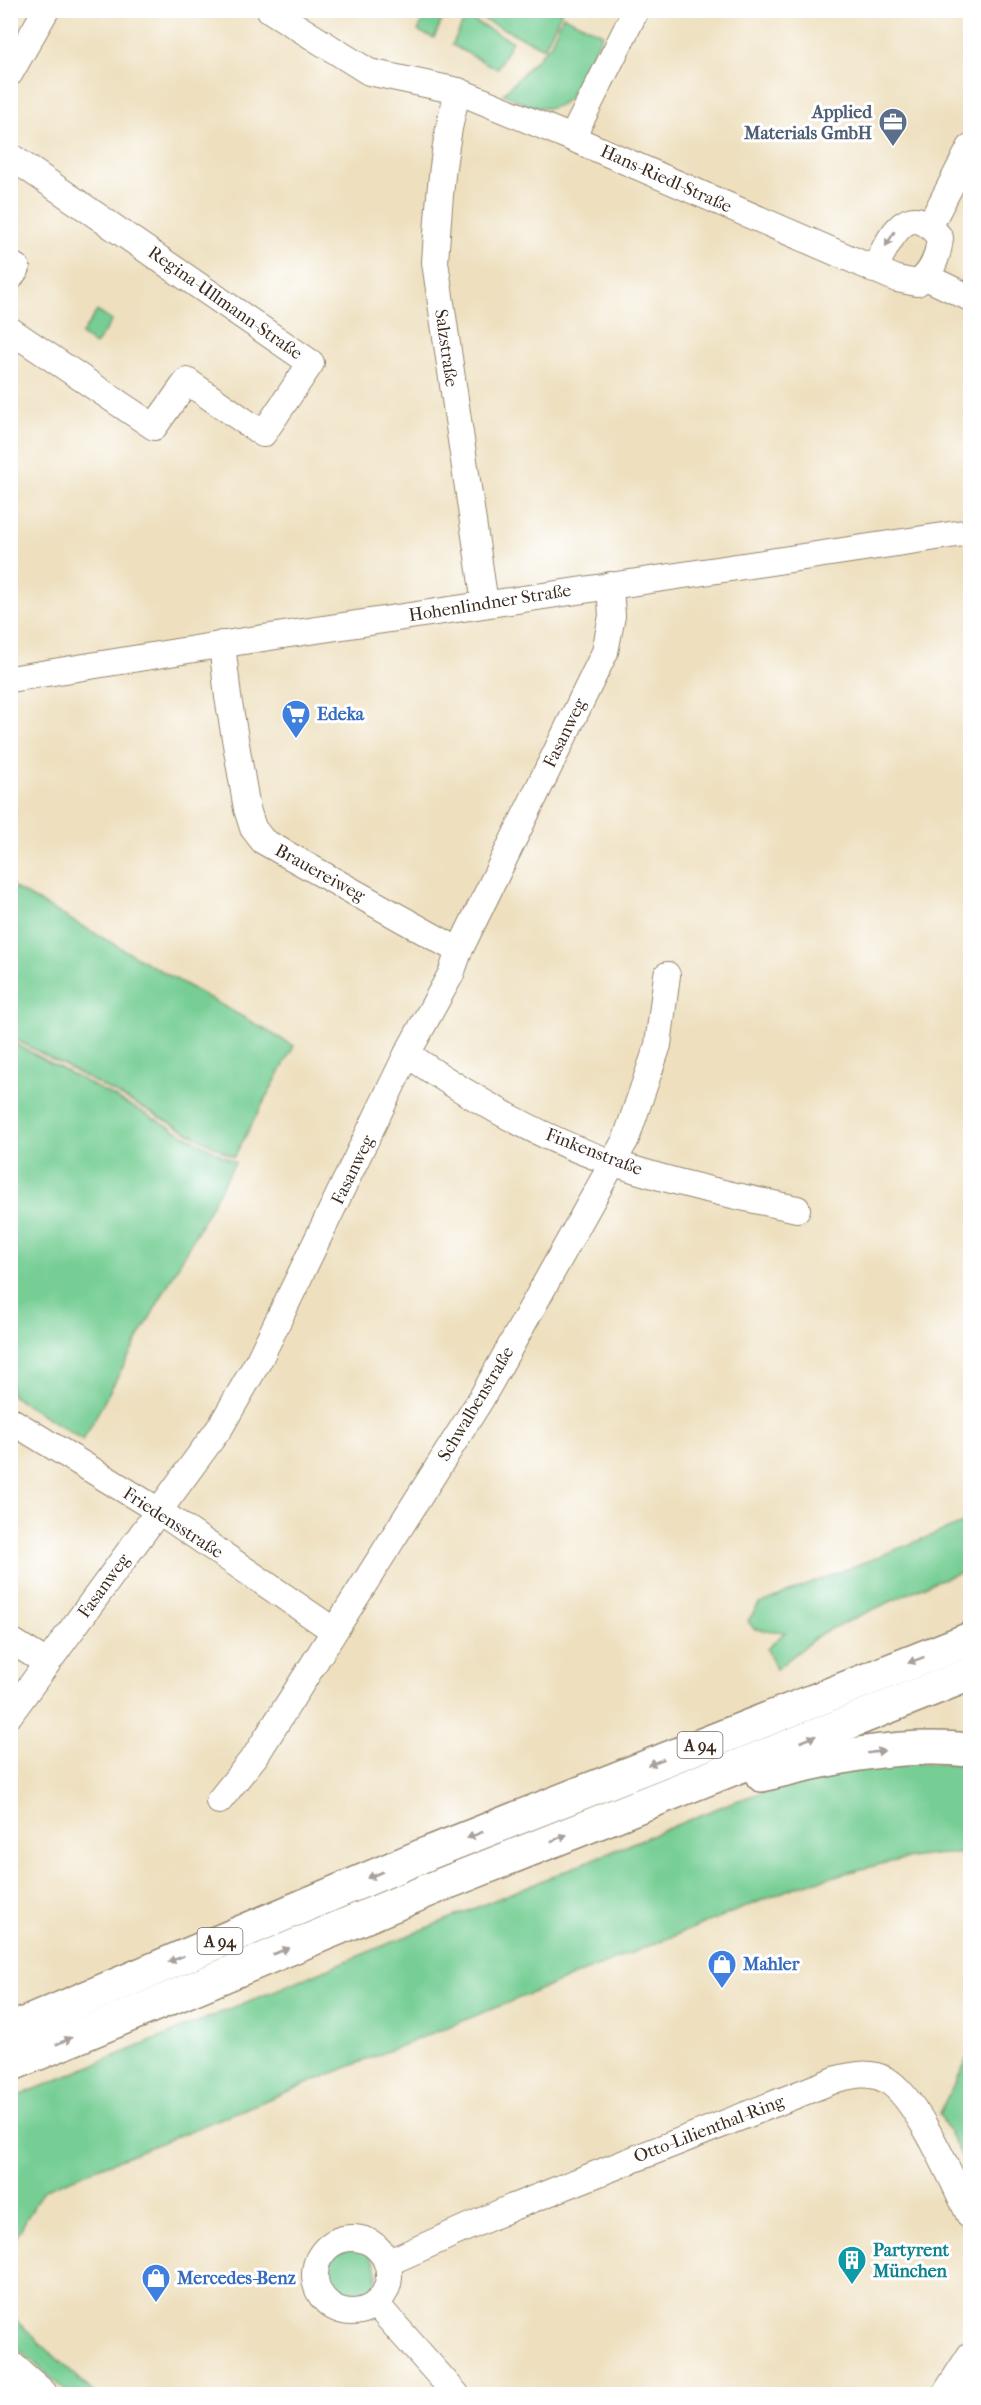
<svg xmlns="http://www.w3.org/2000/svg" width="981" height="2405" viewBox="0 0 981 2405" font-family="'IM FELL French Canon',serif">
  <rect width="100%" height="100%" fill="#fff"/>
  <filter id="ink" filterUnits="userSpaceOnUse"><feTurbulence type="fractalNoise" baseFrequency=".0167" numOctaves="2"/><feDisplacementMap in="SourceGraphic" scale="12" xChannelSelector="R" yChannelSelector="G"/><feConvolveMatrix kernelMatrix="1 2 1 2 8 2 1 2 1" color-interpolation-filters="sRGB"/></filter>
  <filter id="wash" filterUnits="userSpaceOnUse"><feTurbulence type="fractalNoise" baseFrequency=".008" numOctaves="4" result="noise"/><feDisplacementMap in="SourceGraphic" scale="24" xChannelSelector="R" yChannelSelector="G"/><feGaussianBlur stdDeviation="1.35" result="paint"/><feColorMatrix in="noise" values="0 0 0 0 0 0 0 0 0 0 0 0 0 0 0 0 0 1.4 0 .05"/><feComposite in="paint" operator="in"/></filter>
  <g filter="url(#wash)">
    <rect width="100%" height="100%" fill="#eee0bf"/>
    <g fill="#76ce94" stroke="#587c59" stroke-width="1.5">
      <polygon points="427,11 446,11 434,38 418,31"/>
      <polygon points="465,11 562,11 544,48"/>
      <path d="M563,16l40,18 -34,64c-20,20 -43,6 -66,-4l47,-49z"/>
      <polygon points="466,17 512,41 497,69 452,45"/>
      <polygon points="97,311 112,321 95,345 81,335"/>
      <polygon points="11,886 294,1046 234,1157 11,1037"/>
      <polygon points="10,1041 235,1162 83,1440 11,1395"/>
      <polygon points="970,1520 970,1569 931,1583 822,1633 776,1669 767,1649 785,1632 754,1629 748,1621 759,1604"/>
      <path d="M970,1763v92c-45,-7 -130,20 -175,32l-752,303 -32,56v-147l719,-296 72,-24 72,-15z"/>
      <polygon points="970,2055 970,2172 939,2113"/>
      <circle cx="352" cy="2274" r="25"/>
      <polygon points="11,2316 95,2394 69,2394 11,2342"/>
    </g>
  </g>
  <g filter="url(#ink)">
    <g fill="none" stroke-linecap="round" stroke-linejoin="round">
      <g stroke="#94856e" stroke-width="28">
        <g id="minor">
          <path d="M270,10l99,62 89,19 114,47 325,141 20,4c16,-10 21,-27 23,-45 -32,-44 -52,3 -66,32"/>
          <polyline points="10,73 46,10"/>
          <path d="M458,91c-16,54 -19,114 -23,171l50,342"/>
          <polyline points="572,138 636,10"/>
          <polyline points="10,156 311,363 263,434 187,381 154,427 10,330"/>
          <polyline points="930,225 970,148"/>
          <polyline points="10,264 17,268 10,278"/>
          <polyline points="926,277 970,298"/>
          <polyline points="222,644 228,697 247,809 253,828 263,841 459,951"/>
          <polyline points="10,679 250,640 970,532"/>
          <path d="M407,1054c64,44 134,85 207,109 60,20 121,33 183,46"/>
          <polyline points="10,1420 159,1511 333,1630"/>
          <polyline points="10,1640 47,1663"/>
          <polyline points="10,1714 221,1426 259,1360 407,1054 451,974 459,951 605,652 612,616 610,585"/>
          <polyline points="219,1801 256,1755 481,1399 626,1139 658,1045 667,975"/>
          <circle cx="352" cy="2275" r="37"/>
          <path d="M387,2263l126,-56 324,-128c16,-4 33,-8 49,1 30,15 68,104 84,136"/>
          <polyline points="376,2304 456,2394"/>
          <polyline points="945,2394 970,2355"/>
        </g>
      </g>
      <g stroke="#94856e" stroke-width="34">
        <polyline id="major" points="10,2367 41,2394"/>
      </g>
      <g stroke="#94856e" stroke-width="36">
        <g id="highway">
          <path d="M762,1775c68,-17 138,-33 208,-25"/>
          <polyline points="10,2030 429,1853 970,1639"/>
          <polyline points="10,2065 441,1885 970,1674"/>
        </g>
      </g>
      <use href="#minor" stroke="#fff" stroke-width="26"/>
      <use href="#major" stroke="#fff" stroke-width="32"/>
      <use href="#highway" stroke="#fff" stroke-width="33"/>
    </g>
    <defs><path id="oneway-solid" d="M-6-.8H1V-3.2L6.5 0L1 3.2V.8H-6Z" transform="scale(1.5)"/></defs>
    <g fill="#a79f9a">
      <use href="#oneway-solid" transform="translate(890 239) rotate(121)"/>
      <use href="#oneway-solid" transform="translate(916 1660) rotate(159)"/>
      <use href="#oneway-solid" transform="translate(808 1739) rotate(-22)"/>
      <use href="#oneway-solid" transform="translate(876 1752) rotate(-8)"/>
      <use href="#oneway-solid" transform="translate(656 1762) rotate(158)"/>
      <use href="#oneway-solid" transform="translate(475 1835) rotate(158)"/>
      <use href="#oneway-solid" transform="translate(559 1838) rotate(-22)"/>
      <use href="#oneway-solid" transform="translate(375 1875) rotate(157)"/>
      <use href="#oneway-solid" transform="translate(281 1951) rotate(-22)"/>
      <use href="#oneway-solid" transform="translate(176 1959) rotate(157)"/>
      <use href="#oneway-solid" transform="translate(64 2041) rotate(-24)"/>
    </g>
  </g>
  <defs>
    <g id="office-pin" transform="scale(1.5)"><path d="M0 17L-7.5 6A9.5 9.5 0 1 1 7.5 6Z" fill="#5c6f8a" stroke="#fff"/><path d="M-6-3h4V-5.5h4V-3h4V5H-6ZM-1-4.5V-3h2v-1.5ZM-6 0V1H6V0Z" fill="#fff"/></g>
    <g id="supermarket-pin" transform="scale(1.5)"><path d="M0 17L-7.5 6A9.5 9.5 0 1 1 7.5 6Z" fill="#3f7fe0" stroke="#fff"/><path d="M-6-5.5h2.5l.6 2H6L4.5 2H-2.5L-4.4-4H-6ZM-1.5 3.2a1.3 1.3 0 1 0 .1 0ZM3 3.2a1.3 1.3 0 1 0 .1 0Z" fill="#fff"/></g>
    <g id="shop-pin" transform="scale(1.5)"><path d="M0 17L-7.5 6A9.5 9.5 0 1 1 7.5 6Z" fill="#3f7fe0" stroke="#fff"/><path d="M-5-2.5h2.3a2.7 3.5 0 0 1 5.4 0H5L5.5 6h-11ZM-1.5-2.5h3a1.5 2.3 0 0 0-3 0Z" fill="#fff"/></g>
    <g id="building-pin" transform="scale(1.5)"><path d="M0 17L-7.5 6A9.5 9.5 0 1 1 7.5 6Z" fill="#0f9aa8" stroke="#fff"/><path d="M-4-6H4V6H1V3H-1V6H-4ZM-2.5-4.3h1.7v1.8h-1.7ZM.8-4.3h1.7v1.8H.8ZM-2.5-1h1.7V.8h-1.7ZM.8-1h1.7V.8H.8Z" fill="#fff"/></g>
  </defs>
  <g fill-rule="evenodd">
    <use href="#office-pin" x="893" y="122"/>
    <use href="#supermarket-pin" x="296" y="714"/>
    <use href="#shop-pin" x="722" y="1964"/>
    <use href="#building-pin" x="852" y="2260"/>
    <use href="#shop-pin" x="156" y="2278"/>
  </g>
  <g text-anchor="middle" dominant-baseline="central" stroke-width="6" stroke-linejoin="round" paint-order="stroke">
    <g fill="#fff" stroke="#766a62" stroke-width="1.5">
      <rect x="677.5" y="1732" width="45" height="26" rx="4.5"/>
      <rect x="197.5" y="1928" width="45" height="26" rx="4.5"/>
    </g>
    <g font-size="16" font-weight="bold" fill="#3b2a1e">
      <text x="700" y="1745">A 94</text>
      <text x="220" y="1941">A 94</text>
    </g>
    <g font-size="18" font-weight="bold" fill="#4e5e75" stroke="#fff" text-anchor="end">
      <text x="872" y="112">Applied<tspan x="872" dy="21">Materials GmbH</tspan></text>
    </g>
    <g font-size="18" fill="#3b2a1e" stroke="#fff">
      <text transform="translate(666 179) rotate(24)">Hans-Riedl-Straße</text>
      <text transform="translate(225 303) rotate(35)">Regina-Ullmann-Straße</text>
      <text transform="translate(446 348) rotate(82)">Salzstraße</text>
      <text transform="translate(490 603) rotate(-9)">Hohenlindner Straße</text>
      <text transform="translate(565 733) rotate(-64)">Fasanweg</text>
      <text transform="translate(320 873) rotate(29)">Brauereiweg</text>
      <text transform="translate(594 1152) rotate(21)">Finkenstraße</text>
      <text transform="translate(353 1170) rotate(-64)">Fasanweg</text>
      <text transform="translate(476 1404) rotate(-59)">Schwalbenstraße</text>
      <text transform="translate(173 1523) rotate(33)">Friedensstraße</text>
      <text transform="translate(104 1586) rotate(-54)">Fasanweg</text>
      <text transform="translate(709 2129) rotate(-21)">Otto-Lilienthal-Ring</text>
    </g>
    <g font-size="18" font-weight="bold" fill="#366cbe" stroke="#fff" text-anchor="start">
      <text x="317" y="714">Edeka</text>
      <text x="743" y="1964">Mahler</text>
      <text x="177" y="2278">Mercedes-Benz</text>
    </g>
    <g font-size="18" font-weight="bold" fill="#0d838f" stroke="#fff" text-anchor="start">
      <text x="873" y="2250">Partyrent<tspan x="873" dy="21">München</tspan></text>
    </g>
  </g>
  <rect width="981" height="2405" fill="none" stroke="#fff" stroke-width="36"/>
</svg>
